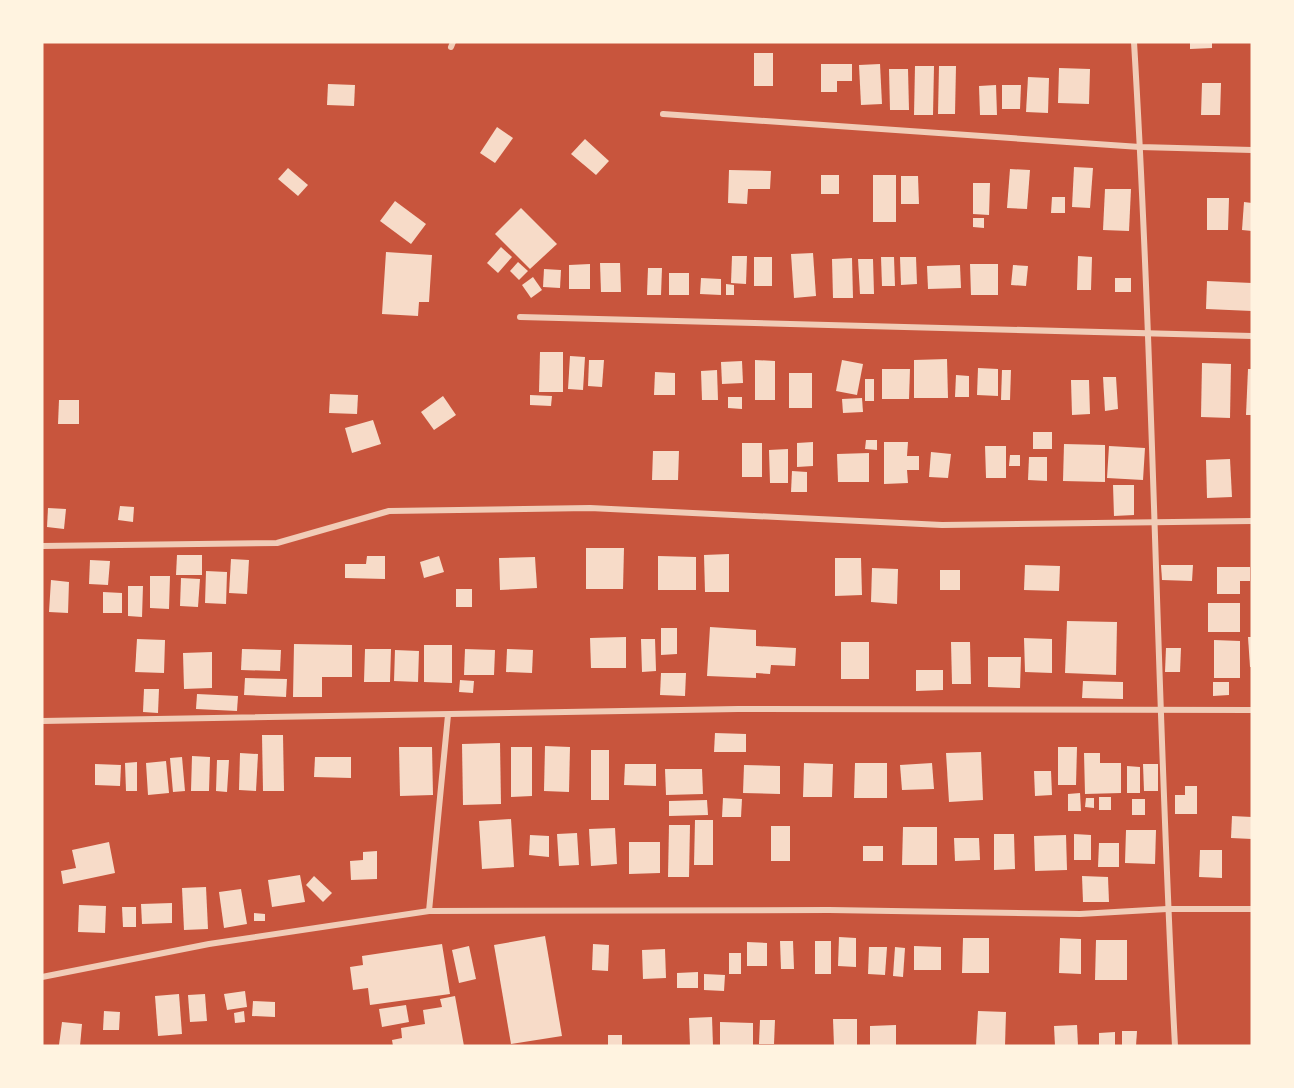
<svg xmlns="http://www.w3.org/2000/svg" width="1294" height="1088" viewBox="0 0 1294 1088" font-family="'Fira Sans',sans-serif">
  <rect width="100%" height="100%" fill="#c8553d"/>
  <g fill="#f7dbc8">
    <polygon points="1190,42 1212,42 1212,48 1190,49"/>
    <rect x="754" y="53" width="19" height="33"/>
    <polygon points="821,64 852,64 852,81 837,81 837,92 821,92"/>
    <polygon points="880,64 882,104 861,105 859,65"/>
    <polygon points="915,66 934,66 933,115 914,115"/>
    <polygon points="939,66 956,66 955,114 938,114"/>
    <polygon points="1059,68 1090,69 1089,104 1058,103"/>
    <polygon points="889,69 908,69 909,110 890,110"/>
    <polygon points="1028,77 1049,78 1048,113 1026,112"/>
    <polygon points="1202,83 1221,83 1220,115 1201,115"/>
    <polygon points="328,84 355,85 354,106 327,105"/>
    <polygon points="996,85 997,115 980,115 979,86"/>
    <polygon points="1002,85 1021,85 1020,109 1002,109"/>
    <polygon points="497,127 513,138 495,163 480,153"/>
    <polygon points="585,139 609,161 596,175 571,154"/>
    <polygon points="1074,167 1093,168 1090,208 1072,207"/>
    <polygon points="288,168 308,185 298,196 278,179"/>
    <polygon points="1010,169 1030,170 1027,209 1007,208"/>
    <polygon points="729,170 771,171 770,189 748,189 747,204 728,203"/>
    <rect x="821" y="175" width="18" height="19"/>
    <rect x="873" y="175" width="23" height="47"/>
    <polygon points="901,176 918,176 919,204 901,204"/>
    <polygon points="973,183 990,183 989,215 973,214"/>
    <polygon points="1105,189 1131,189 1129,231 1103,230"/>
    <polygon points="1052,197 1065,197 1065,213 1051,213"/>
    <polygon points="1207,198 1229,198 1228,230 1207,230"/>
    <polygon points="395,201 426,224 411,244 380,221"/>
    <polygon points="1244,202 1252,203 1252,231 1242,230"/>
    <polygon points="521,208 557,244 530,269 495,234"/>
    <polygon points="973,218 984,218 984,228 973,227"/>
    <polygon points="501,247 512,257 498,273 487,263"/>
    <polygon points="386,252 432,255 429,302 419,302 418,316 382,314"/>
    <polygon points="813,253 816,296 794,298 791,254"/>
    <polygon points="732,256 747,256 746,284 731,283"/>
    <polygon points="1078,256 1092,257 1091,290 1077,290"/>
    <rect x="754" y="257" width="18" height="29"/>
    <polygon points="881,257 894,257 895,286 882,286"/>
    <polygon points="900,257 916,257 917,284 901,285"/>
    <polygon points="852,258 853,298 833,298 832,259"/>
    <polygon points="858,259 873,259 874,294 860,294"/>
    <polygon points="518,262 528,271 519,280 510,271"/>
    <polygon points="600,263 620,263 621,292 601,292"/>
    <polygon points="590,264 590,289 569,289 569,265"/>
    <polygon points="970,264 998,264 998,295 971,295"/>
    <polygon points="960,265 961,288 928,289 927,266"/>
    <polygon points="1013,265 1028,266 1026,286 1011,285"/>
    <polygon points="648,268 662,268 661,295 647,295"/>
    <polygon points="544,269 561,270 560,288 543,287"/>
    <rect x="669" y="273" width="20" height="22"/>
    <polygon points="533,277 542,290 531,298 522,285"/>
    <polygon points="701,278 721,279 721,295 700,294"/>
    <rect x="1115" y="278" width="16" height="14"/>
    <polygon points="1207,281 1252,283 1252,311 1206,309"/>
    <polygon points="726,284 734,285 734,295 726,295"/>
    <polygon points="540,352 563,352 563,392 539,392"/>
    <polygon points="570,356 585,357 583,390 568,389"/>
    <polygon points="947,359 948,398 914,398 914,360"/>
    <polygon points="589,360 604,360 602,387 588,386"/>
    <polygon points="755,360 775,361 775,400 755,400"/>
    <polygon points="842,360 863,364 857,395 836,391"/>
    <polygon points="742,361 743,383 722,384 721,362"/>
    <polygon points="1202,363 1231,364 1230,418 1201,417"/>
    <polygon points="978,368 998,369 998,396 977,395"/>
    <polygon points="882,369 910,369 909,399 882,399"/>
    <polygon points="1248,369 1252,369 1252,415 1246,415"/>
    <polygon points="717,370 718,400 702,400 701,371"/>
    <polygon points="1002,370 1011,370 1010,400 1001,400"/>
    <polygon points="655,372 675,373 675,395 654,395"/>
    <rect x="789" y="373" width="23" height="35"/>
    <polygon points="956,375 969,376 969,397 955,397"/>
    <polygon points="1103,377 1116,377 1118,409 1105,411"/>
    <rect x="865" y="379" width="9" height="22"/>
    <polygon points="1071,380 1089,380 1090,414 1072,415"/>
    <polygon points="330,394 358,395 357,414 329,413"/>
    <polygon points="530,395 552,396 551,406 530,405"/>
    <polygon points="443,396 456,415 434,430 421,412"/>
    <polygon points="728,397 742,397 742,409 728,408"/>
    <polygon points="862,398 863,412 843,413 842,399"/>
    <polygon points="59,400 79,400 79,424 58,424"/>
    <polygon points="373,420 381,444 352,453 345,428"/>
    <rect x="1033" y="432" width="19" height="17"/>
    <polygon points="866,440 877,440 877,450 865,449"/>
    <polygon points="813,442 813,466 797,467 797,443"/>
    <polygon points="884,442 908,442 907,456 919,456 919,470 907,470 908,483 884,484"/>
    <rect x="742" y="443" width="20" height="34"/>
    <polygon points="1064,444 1105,445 1105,482 1063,481"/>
    <polygon points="985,446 1006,446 1006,478 986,478"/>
    <polygon points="1109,446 1145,448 1143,480 1107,478"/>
    <polygon points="788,449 788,483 770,483 769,450"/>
    <polygon points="653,451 679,451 678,480 652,480"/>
    <polygon points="931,452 951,454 948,478 929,477"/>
    <polygon points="869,453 869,482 838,482 837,454"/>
    <polygon points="1010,455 1020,455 1020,466 1009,466"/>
    <polygon points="1029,457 1047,457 1047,481 1028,480"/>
    <polygon points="1230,459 1232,497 1207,498 1206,460"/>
    <polygon points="792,471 807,472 807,492 791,492"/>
    <polygon points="1113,485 1134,485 1134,515 1114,516"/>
    <polygon points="120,506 134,507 133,522 118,520"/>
    <polygon points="48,508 66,509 64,529 47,527"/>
    <polygon points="586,548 624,548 623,589 586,589"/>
    <polygon points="729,554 729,592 705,592 704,555"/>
    <polygon points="177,555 202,555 202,575 176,575"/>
    <polygon points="367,556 385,556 385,579 345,578 345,564 366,564"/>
    <polygon points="439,556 444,572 424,578 420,562"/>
    <polygon points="658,556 696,557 696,590 658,590"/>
    <polygon points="535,557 537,588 500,590 499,558"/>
    <polygon points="835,558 861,558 862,595 835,596"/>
    <polygon points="231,559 249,560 247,594 229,593"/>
    <polygon points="90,560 110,561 108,585 89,584"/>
    <polygon points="1025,565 1060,566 1059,591 1024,590"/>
    <polygon points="1161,565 1193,565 1192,581 1162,580"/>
    <polygon points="1217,567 1250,567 1250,581 1240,581 1240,594 1217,594"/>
    <polygon points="872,568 898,569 897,604 871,602"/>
    <rect x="940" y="570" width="20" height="20"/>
    <polygon points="206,571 227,572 226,604 205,603"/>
    <polygon points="150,576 170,576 169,609 150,608"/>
    <polygon points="181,578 200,579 198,607 180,606"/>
    <polygon points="51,580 69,582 68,613 49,612"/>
    <polygon points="128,586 143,586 142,617 128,616"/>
    <rect x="456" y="589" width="16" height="18"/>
    <polygon points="103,592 122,593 122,613 103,613"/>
    <rect x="1208" y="603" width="32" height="29"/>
    <polygon points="1067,621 1117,622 1116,675 1065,673"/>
    <polygon points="710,627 756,630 756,646 796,648 795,666 771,665 770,674 756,673 756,678 707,676"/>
    <polygon points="661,628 677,628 677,654 661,655"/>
    <polygon points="626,637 626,668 591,668 590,638"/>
    <polygon points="1248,637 1252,637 1252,667 1250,667"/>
    <polygon points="1024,638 1052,639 1052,673 1025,672"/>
    <polygon points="137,639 165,640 164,673 135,672"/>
    <polygon points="641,639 655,639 656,671 642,672"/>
    <polygon points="1214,640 1240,641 1240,678 1214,678"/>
    <rect x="841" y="642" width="28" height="37"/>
    <polygon points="951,642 970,642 971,684 952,684"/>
    <polygon points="294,644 352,645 352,677 322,677 322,697 293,697"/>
    <polygon points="424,645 452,645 452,683 424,682"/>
    <polygon points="1166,648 1181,648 1180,672 1165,672"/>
    <polygon points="242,649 281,650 280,671 241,670"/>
    <polygon points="365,649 391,649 390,682 364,682"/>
    <polygon points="465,649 495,650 494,675 464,675"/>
    <polygon points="507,649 533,650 532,673 506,672"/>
    <polygon points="395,650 419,651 418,682 394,681"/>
    <polygon points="212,652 212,688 184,689 183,653"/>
    <polygon points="988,657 1021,657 1020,688 988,687"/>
    <polygon points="916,670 943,670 943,690 916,691"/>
    <polygon points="661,673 686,673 685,696 660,695"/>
    <polygon points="245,678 287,679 286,697 244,695"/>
    <polygon points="460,680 474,681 473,693 459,692"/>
    <polygon points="1083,681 1123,682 1123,699 1082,698"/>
    <polygon points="1213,682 1229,682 1229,695 1213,696"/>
    <polygon points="144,689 159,689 158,713 143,712"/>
    <polygon points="197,694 238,696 237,711 196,709"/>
    <polygon points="715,733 746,734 746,752 714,752"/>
    <polygon points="262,735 283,735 284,791 263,791"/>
    <polygon points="500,743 501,804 463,805 462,744"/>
    <polygon points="545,746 570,747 569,792 544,791"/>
    <polygon points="399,747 432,747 433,795 400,796"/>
    <polygon points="511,747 532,747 532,796 511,797"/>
    <polygon points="1058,747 1077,747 1076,785 1058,785"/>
    <rect x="591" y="750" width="18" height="50"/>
    <polygon points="981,752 983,800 949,802 946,753"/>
    <polygon points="240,753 258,754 256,791 239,790"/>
    <polygon points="1084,753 1100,753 1100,763 1121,763 1121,793 1085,794"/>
    <polygon points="192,756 210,757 209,791 191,791"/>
    <polygon points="182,757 185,791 173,792 170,758"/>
    <polygon points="315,757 351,757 351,778 314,777"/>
    <polygon points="217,760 229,760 227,792 216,791"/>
    <polygon points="166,761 169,793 148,795 146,763"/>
    <polygon points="137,762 137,791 126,791 125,763"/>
    <polygon points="804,763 833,764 832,797 803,797"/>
    <polygon points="855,763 887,763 887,798 854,798"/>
    <polygon points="932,763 934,789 902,790 900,765"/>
    <polygon points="95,764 121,765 120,786 95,785"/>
    <polygon points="625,764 656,764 656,786 624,785"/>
    <polygon points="1143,764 1158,764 1158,791 1144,791"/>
    <polygon points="744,765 780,766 780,794 743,793"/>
    <polygon points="1127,766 1140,767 1140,793 1127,793"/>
    <polygon points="665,769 702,769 703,794 666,795"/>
    <polygon points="1034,771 1051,771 1052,795 1035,796"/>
    <polygon points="1185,786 1197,786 1197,814 1175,814 1175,795 1185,795"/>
    <polygon points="1080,793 1081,811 1068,811 1068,794"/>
    <rect x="1099" y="797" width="12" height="13"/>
    <polygon points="723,798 742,799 741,817 722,817"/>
    <polygon points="1086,798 1094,798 1094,808 1085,807"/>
    <rect x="1132" y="799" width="13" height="16"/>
    <polygon points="707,800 708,815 669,816 669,801"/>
    <polygon points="1232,816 1252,817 1252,839 1231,838"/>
    <polygon points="511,819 514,867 482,869 479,821"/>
    <polygon points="695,820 713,820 713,865 694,865"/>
    <polygon points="669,825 690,825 689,877 668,877"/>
    <rect x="771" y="826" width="19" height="35"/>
    <polygon points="903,827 937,827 937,865 902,865"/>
    <polygon points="615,828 617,864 591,866 589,829"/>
    <polygon points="1126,830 1156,830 1155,864 1125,863"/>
    <polygon points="577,833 579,865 559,866 557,834"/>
    <polygon points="994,834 1014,834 1015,869 994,870"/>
    <polygon points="1074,834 1091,835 1091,860 1074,860"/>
    <polygon points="530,835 549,836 549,857 529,855"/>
    <polygon points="1066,835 1067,870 1035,871 1034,836"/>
    <polygon points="954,838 979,838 980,860 955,861"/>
    <polygon points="109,842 115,873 63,884 61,871 76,868 72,850"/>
    <polygon points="629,842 660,842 660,873 629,874"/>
    <polygon points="1099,843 1119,843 1119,867 1098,867"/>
    <rect x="863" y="846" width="20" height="15"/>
    <polygon points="1200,850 1222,850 1222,878 1199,877"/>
    <polygon points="377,851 377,879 351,880 350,861 363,860 363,852"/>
    <polygon points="300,875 305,902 272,907 268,880"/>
    <polygon points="314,876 332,893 323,902 306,885"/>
    <polygon points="1082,876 1108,877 1109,902 1083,902"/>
    <polygon points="206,887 208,929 184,930 182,888"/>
    <polygon points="241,889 247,924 224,928 219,892"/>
    <polygon points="172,903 172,923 142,924 141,904"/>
    <polygon points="79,905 106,906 105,933 78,932"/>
    <polygon points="122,907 136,907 136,927 123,927"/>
    <polygon points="254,913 265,914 265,921 254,921"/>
    <polygon points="545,936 562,1036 511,1044 494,945"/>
    <polygon points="839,937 856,938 856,967 838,966"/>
    <polygon points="963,938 989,938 989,973 962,973"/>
    <polygon points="1060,938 1081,939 1081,974 1059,973"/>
    <polygon points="1096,940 1127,940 1127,980 1095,980"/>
    <polygon points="780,941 793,941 794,969 781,969"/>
    <rect x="815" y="941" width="16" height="33"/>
    <polygon points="747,942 767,943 767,966 747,966"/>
    <polygon points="442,944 450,994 370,1005 368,988 353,990 350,967 363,965 362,956"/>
    <polygon points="593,944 609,945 608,971 592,970"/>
    <polygon points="469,946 476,979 459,983 452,950"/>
    <polygon points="914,946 941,947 941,970 914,970"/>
    <polygon points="869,947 887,947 885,975 868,974"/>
    <polygon points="895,947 905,948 903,977 893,976"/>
    <polygon points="665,949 666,978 643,979 642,950"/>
    <rect x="729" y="953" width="12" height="21"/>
    <polygon points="698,972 698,988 677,988 677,973"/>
    <polygon points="704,974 725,975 724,991 704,990"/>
    <polygon points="245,991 247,1007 227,1010 224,994"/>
    <polygon points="179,994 182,1034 158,1036 155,996"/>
    <polygon points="205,994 207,1021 190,1022 188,995"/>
    <polygon points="455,996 464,1046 393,1046 392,1040 402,1038 401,1028 425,1024 423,1010 442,1007 440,999"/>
    <polygon points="253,1001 275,1002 275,1017 252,1016"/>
    <polygon points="406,1005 409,1022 382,1027 379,1009"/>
    <polygon points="104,1011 120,1012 119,1030 103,1030"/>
    <polygon points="244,1011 245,1022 235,1023 234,1013"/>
    <polygon points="978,1011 1006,1012 1005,1046 976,1046"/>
    <polygon points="712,1017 713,1046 690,1046 689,1018"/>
    <polygon points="833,1019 857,1019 857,1046 834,1046"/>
    <polygon points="760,1020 775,1020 774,1044 759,1044"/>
    <polygon points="62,1022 82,1024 80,1046 59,1045"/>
    <polygon points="720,1022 753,1023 753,1046 720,1046"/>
    <polygon points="896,1025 896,1046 870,1046 870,1026"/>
    <polygon points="1077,1025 1078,1046 1055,1046 1054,1026"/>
    <polygon points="1122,1031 1137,1031 1136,1046 1122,1046"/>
    <polygon points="1115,1032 1115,1046 1099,1046 1099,1033"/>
    <rect x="608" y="1035" width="14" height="11"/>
  </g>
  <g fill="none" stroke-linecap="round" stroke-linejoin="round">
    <g stroke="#f1ccb7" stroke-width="6">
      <path d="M1134,42c20,334 23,670 41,1004"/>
      <polyline points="451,47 453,42"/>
      <polyline points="663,114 1140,147 1252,150"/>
      <polyline points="520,317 1252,336"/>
      <polyline points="42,546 277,543 389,511 590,508 942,525 1252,521"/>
      <polyline points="42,721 738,709 1252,710"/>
      <polyline points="429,911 448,715"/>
      <polyline points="42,977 209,944 429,911 829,910 1080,914 1167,909 1252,909"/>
    </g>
  </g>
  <rect width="1294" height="1088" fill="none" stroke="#fff3e0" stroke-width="87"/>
</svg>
